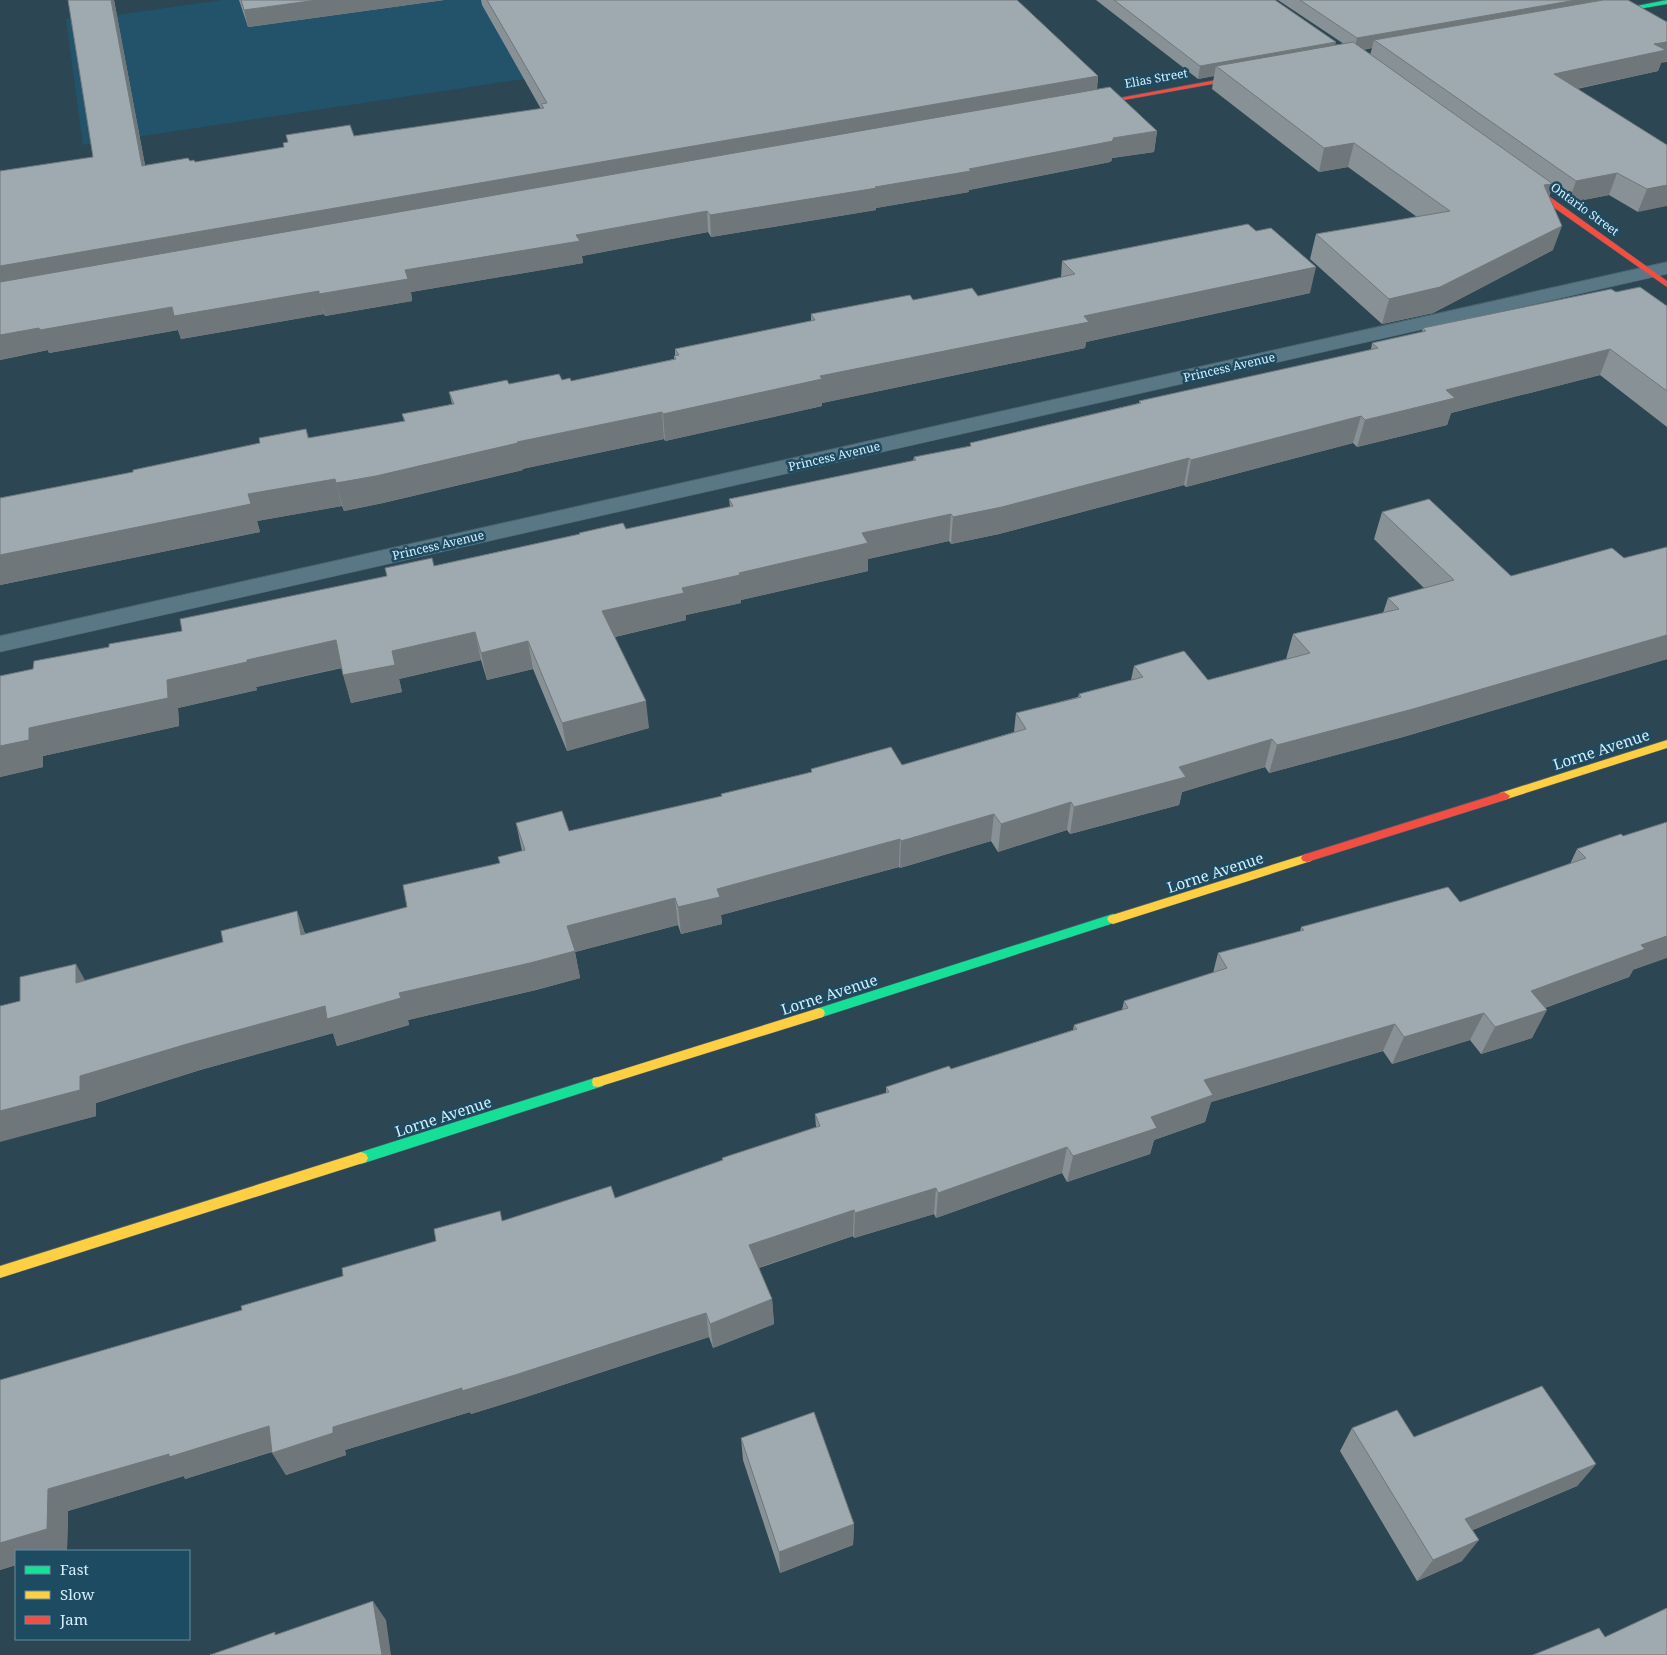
<svg xmlns="http://www.w3.org/2000/svg" width="1667" height="1655" viewBox="0 0 1667 1655" font-family="'Noto Serif',serif">
  <rect width="100%" height="100%" fill="#2c4653"/>
  <polygon fill="#22536a" points="222,0 1007,0 570,72 83,145 66,19 117,15"/>
  <g fill="none" stroke-linecap="round" stroke-linejoin="round">
    <g stroke="#4c626d" stroke-width="1">
      <polygon id="street" points="1667,262 1667,274 0,652 0,636"/>
    </g>
    <g stroke="#4c626d" stroke-width="1">
      <g id="fast">
        <polygon points="1667,0 1667,4 1604,15 1601,13"/>
        <polygon points="1113,914 1117,916 1119,919 1117,922 819,1018 815,1017 813,1013 815,1009 819,1008"/>
        <polygon points="598,1077 603,1078 604,1082 603,1086 361,1164 356,1162 354,1158 356,1154 361,1152"/>
      </g>
    </g>
    <g stroke="#4c626d" stroke-width="1">
      <g id="slow">
        <polygon points="1667,740 1667,748 1504,800 1498,796 1500,793"/>
        <polygon points="1307,854 1311,855 1313,858 1311,861 1113,924 1109,922 1107,919 1109,916"/>
        <polygon points="819,1008 823,1009 825,1013 823,1017 598,1087 593,1086 592,1082 593,1078 598,1077"/>
        <polygon points="361,1152 366,1154 368,1158 366,1162 0,1278 0,1266"/>
      </g>
    </g>
    <g stroke="#4c626d" stroke-width="1">
      <g id="jam">
        <polygon points="1249,74 1251,75 1251,77 1085,107 1082,105"/>
        <polygon points="1519,179 1525,179 1667,281 1667,287 1519,183"/>
        <polygon points="1504,792 1510,796 1508,799 1307,862 1303,861 1301,858 1303,855"/>
      </g>
    </g>
    <use href="#street" fill="#597785" fill-rule="evenodd"/>
    <use href="#fast" fill="#16e098" fill-rule="evenodd"/>
    <use href="#slow" fill="#ffcf43" fill-rule="evenodd"/>
    <use href="#jam" fill="#f24e42" fill-rule="evenodd"/>
  </g>
  <g fill="#889296" fill-rule="evenodd">
    <polygon points="68,0 114,0 145,165 190,161 195,162 284,148 288,142 286,135 354,136 541,109 482,5 481,0 1017,0 1098,76 1097,90 1157,131 1154,152 1112,158 1112,160 1110,162 969,190 969,192 876,208 876,210 711,237 708,232 582,256 583,263 411,292 412,301 325,316 324,314 181,339 178,330 49,353 48,350 0,360 0,171 93,157"/>
    <polygon points="239,0 444,0 248,27"/>
    <path d="M1096,0h179l60,46 9,-2 -66,-44h350l33,63 -3,8 -81,18 90,56 -29,67 -29,-17 -41,8 -17,-12 -2,6 4,53 -120,63 -51,11 -72,-65 6,-25 101,-17 -69,-50 -29,5 -107,-83 2,-13 -16,3zM1372,48l-2,7 -7,-5z"/>
    <polygon points="1062,261 1310,293 1086,342 1085,348 822,403 822,406 665,441 664,439 522,469 523,470 383,503 344,511 342,506 257,521 260,532 0,585 0,498 133,472 260,443 306,429 309,438 404,421 402,414 452,404 449,392 509,384 562,380 571,381 674,359 674,356 675,356 675,349 811,321 811,314 913,300 978,296 1061,278"/>
    <polygon points="1616,292 1667,306 1667,427 1600,375 1451,413 1447,425 1357,447 1353,443 1186,487 1184,485 999,534 951,544 949,541 868,559 868,571 741,600 741,603 686,615 686,620 615,637 649,728 567,751 533,669 487,680 481,660 399,679 402,692 351,703 342,668 256,687 257,690 178,708 179,726 43,756 43,767 0,777 0,676 33,669 109,647 182,631 387,576 580,534 579,533 626,529 730,507 729,499 913,461 914,457 970,446 970,443 1139,403 1139,401 1371,350 1372,343 1422,332 1423,328"/>
    <polygon points="1382,512 1511,576 1624,558 1667,547 1667,659 1403,737 1269,773 1265,767 1182,792 1179,805 1070,834 1067,830 998,852 991,841 900,868 899,867 721,915 722,924 681,934 678,925 575,952 580,978 536,990 408,1020 409,1025 337,1046 333,1033 200,1070 96,1103 96,1116 20,1136 20,1001 85,981 223,942 297,911 305,934 407,907 500,863 498,857 522,851 516,823 569,831 722,796 721,794 811,772 811,769 902,765 1014,732 1016,713 1078,697 1079,694 1131,680 1134,666 1208,680 1286,659 1293,634 1383,613 1388,598 1424,588 1374,539"/>
    <polygon points="1621,834 1633,970 1629,977 1545,1008 1532,1038 1481,1054 1470,1040 1392,1064 1383,1051 1211,1102 1205,1122 1154,1140 1150,1154 1067,1182 1062,1173 936,1218 934,1214 854,1238 853,1236 759,1268 772,1299 774,1324 713,1348 709,1337 523,1398 471,1414 470,1412 345,1450 346,1455 286,1475 272,1452 185,1479 184,1476 68,1511 67,1550 63,1551 16,1551 16,1565 0,1570 0,1380 242,1310 343,1276 436,1241 500,1211 502,1221 615,1198 722,1160 722,1158 816,1127 815,1114 886,1093 886,1087 951,1069 1073,1030 1074,1025 1122,1010 1124,1001 1213,973 1218,953 1300,932 1301,927 1460,902 1570,864 1577,849"/>
    <polygon points="1352,1428 1414,1437 1596,1464 1577,1486 1473,1530 1462,1561 1417,1581 1340,1451"/>
    <polygon points="741,1438 854,1524 853,1545 780,1573 743,1460"/>
  </g>
  <g fill="#6f777a">
    <polygon points="111,0 114,0 149,187 142,166"/>
    <polygon points="317,0 444,0 248,27 244,10"/>
    <polygon points="1576,0 1602,0 1374,40 1372,48 1354,51 1357,38"/>
    <polygon points="1336,42 1333,55 1216,66 1214,76 1198,79 1200,66"/>
    <polygon points="1667,42 1667,62 1661,63 1658,71 1547,95 1554,74 1654,44"/>
    <polygon points="1098,76 1096,97 0,290 0,266"/>
    <polygon points="1157,131 1154,152 1112,158 1112,160 1110,162 969,190 969,192 876,208 876,210 711,237 710,215 969,169 1113,138"/>
    <polygon points="1354,143 1348,167 1319,172 1324,148"/>
    <polygon points="1617,173 1609,195 1568,203 1576,181"/>
    <polygon points="1553,184 1545,208 1544,185"/>
    <polygon points="1667,185 1667,206 1638,212 1647,189"/>
    <polygon points="707,211 708,232 582,256 583,263 411,292 412,301 325,316 319,294 405,270 576,235"/>
    <polygon points="1562,226 1553,250 1433,313 1382,324 1389,299"/>
    <polygon points="1316,267 1310,293 1086,342 1085,348 822,403 822,406 665,441 663,414 820,376 1084,316"/>
    <polygon points="319,291 324,314 181,339 178,330 49,353 48,350 0,360 0,335 39,328 172,307"/>
    <polygon points="1610,349 1600,375 1451,413 1447,425 1357,447 1365,420 1446,390"/>
    <polygon points="662,412 664,439 522,469 523,470 383,503 344,511 336,483 517,442"/>
    <polygon points="1361,416 1353,443 1186,487 1191,460"/>
    <polygon points="1189,458 1184,485 999,534 951,544 953,517"/>
    <polygon points="335,479 342,506 257,521 260,532 0,585 0,555 248,494"/>
    <polygon points="951,514 949,541 868,559 868,571 741,600 741,603 686,615 686,620 606,639 602,611 682,588 739,573 862,533"/>
    <polygon points="475,632 481,660 399,679 402,692 351,703 343,675 392,651"/>
    <polygon points="1667,635 1667,659 1403,737 1269,773 1277,745"/>
    <polygon points="336,640 344,667 256,687 257,690 178,708 179,726 43,756 43,767 0,777 0,746 29,728 167,680 247,660"/>
    <polygon points="528,641 533,669 487,680 481,653"/>
    <polygon points="646,701 649,728 567,751 562,723"/>
    <polygon points="1272,739 1265,767 1182,792 1179,805 1070,834 1074,807 1179,767"/>
    <polygon points="1071,802 1067,830 998,852 1001,824"/>
    <polygon points="994,814 991,841 900,868 901,841"/>
    <polygon points="900,839 899,867 721,915 722,924 681,934 678,907 717,889"/>
    <polygon points="675,898 678,925 575,952 580,978 536,990 408,1020 409,1025 337,1046 333,1033 200,1070 96,1103 96,1116 0,1142 0,1111 80,1076 187,1044 325,1006 399,993 567,926"/>
    <polygon points="297,911 307,939 301,935"/>
    <polygon points="1667,936 1667,958 1633,970 1629,977 1517,1018 1531,991 1641,945"/>
    <polygon points="76,964 91,991 76,983"/>
    <polygon points="1547,1010 1532,1038 1481,1054 1495,1027"/>
    <polygon points="1484,1013 1470,1040 1392,1064 1404,1037"/>
    <polygon points="1395,1024 1383,1051 1211,1102 1205,1122 1154,1140 1150,1154 1067,1182 1073,1156 1204,1080"/>
    <polygon points="1067,1147 1062,1173 936,1218 938,1193"/>
    <polygon points="936,1188 934,1214 854,1238 855,1213"/>
    <polygon points="854,1210 853,1236 751,1270 749,1245"/>
    <polygon points="772,1299 774,1324 713,1348 710,1324"/>
    <polygon points="706,1313 709,1337 523,1398 471,1414 470,1412 345,1450 346,1455 286,1475 272,1453 333,1427"/>
    <polygon points="269,1426 283,1448 185,1479 184,1476 68,1511 67,1550 63,1551 16,1551 16,1565 0,1570 0,1543 48,1489 169,1454"/>
    <polygon points="1596,1464 1577,1486 1449,1540 1465,1519"/>
    <polygon points="854,1524 853,1545 780,1573 779,1552"/>
    <polygon points="1479,1540 1462,1561 1417,1581 1433,1560"/>
    <polygon points="373,1601 386,1620 391,1655 382,1655"/>
  </g>
  <g fill="#9eaaaf" stroke="#6f777a">
    <polygon points="68,0 111,0 142,166 188,158 190,161 194,160 195,162 284,147 283,143 288,142 286,135 350,125 354,136 544,108 541,104 547,103 487,0 1017,0 1098,76 0,266 0,171 93,157"/>
    <polygon points="241,0 317,0 244,10"/>
    <polygon points="1114,0 1275,0 1336,42 1200,66"/>
    <polygon points="1300,0 1576,0 1357,38"/>
    <polygon points="1603,0 1628,0 1667,22 1667,42 1654,44 1666,50 1554,74 1667,145 1667,185 1647,189 1617,173 1576,181 1374,40"/>
    <polygon points="1353,42 1553,184 1544,185 1562,226 1440,287 1389,299 1316,234 1450,211 1354,143 1324,148 1216,66"/>
    <polygon points="1110,87 1157,131 1113,138 1115,139 1112,140 1113,141 969,169 971,171 875,187 877,188 710,215 707,211 576,235 580,241 405,270 408,279 319,294 319,291 174,316 172,307 40,330 39,328 0,335 0,282"/>
    <polygon points="1248,224 1256,231 1271,228 1316,267 1084,316 1089,322 820,376 822,379 663,414 662,412 517,442 518,443 376,476 336,483 335,479 248,494 251,504 0,555 0,498 133,472 133,470 260,443 259,438 306,429 308,438 405,421 402,414 454,404 449,392 507,380 509,384 559,374 562,380 570,378 571,381 676,359 674,356 679,355 675,349 815,320 811,314 910,295 913,300 972,288 978,296 1075,274 1062,261"/>
    <polygon points="1640,287 1667,306 1667,391 1610,349 1446,390 1455,398 1365,420 1361,416 1191,460 1189,458 1002,507 953,517 951,514 862,533 868,543 739,573 740,575 682,588 684,593 602,611 646,701 562,723 528,641 481,653 475,632 392,651 395,665 343,675 336,640 247,660 247,662 167,680 168,698 29,728 29,740 0,746 0,676 33,669 34,661 109,647 109,644 182,631 180,619 387,576 385,568 432,558 434,566 580,534 579,533 623,523 626,529 733,506 729,499 916,460 914,457 971,446 970,443 1141,403 1139,401 1378,348 1372,343 1426,331 1423,328 1611,289 1616,292"/>
    <polygon points="1429,499 1511,576 1612,548 1624,558 1667,547 1667,635 1413,709 1277,745 1272,739 1179,767 1186,777 1074,807 1071,802 1001,824 994,814 901,841 900,839 717,889 720,897 678,907 675,898 567,926 575,951 530,963 399,993 401,998 327,1019 325,1006 187,1044 80,1076 80,1090 0,1111 0,1006 20,1001 20,977 76,964 76,983 223,942 221,931 297,911 301,935 407,907 403,885 500,863 498,857 525,850 516,823 562,811 569,831 722,796 721,794 812,772 811,769 891,747 902,765 1026,729 1016,713 1081,697 1079,694 1143,677 1134,666 1184,651 1208,680 1310,653 1293,634 1399,609 1388,598 1454,580 1382,512"/>
    <polygon points="1667,822 1667,936 1641,945 1645,949 1531,991 1547,1010 1495,1027 1484,1013 1404,1037 1395,1024 1204,1080 1213,1095 1151,1117 1157,1128 1073,1156 1067,1147 938,1193 936,1188 855,1213 854,1210 749,1245 772,1299 710,1324 706,1313 515,1375 462,1391 462,1388 333,1427 333,1433 272,1453 269,1426 169,1457 169,1454 48,1489 47,1529 0,1543 0,1380 242,1310 241,1306 343,1276 342,1268 436,1241 434,1229 500,1211 502,1221 611,1186 615,1198 723,1160 722,1158 820,1126 815,1114 889,1092 886,1087 949,1066 951,1069 1077,1029 1074,1025 1128,1008 1124,1001 1227,968 1218,953 1304,930 1301,927 1448,887 1460,902 1586,858 1577,849 1621,834 1623,836"/>
    <polygon points="1542,1386 1596,1464 1465,1519 1479,1540 1433,1560 1352,1428 1397,1410 1414,1437"/>
    <polygon points="814,1412 854,1524 779,1552 741,1438"/>
    <polygon points="373,1601 382,1655 210,1655 275,1632 275,1635"/>
    <polygon points="1667,1608 1667,1655 1533,1655 1599,1628 1605,1637"/>
  </g>
  <g text-anchor="middle" dominant-baseline="central" stroke-width="5" stroke-linejoin="round" paint-order="stroke">
    <g font-size="12" fill="#d7effd" stroke="#1d4b62">
      <text transform="translate(1156 78) rotate(-10)">Elias Street</text>
      <text transform="translate(1585 209) rotate(36)">Ontario Street</text>
      <text transform="translate(1229 367) rotate(-13)">Princess Avenue</text>
      <text transform="translate(834 456) rotate(-13)">Princess Avenue</text>
      <text transform="translate(438 545) rotate(-13)">Princess Avenue</text>
    </g>
    <g font-size="15" fill="#d7effd" stroke="#1d4b62">
      <text transform="translate(1601 749) rotate(-18)">Lorne Avenue</text>
      <text transform="translate(1215 872) rotate(-18)">Lorne Avenue</text>
      <text transform="translate(829 994) rotate(-18)">Lorne Avenue</text>
      <text transform="translate(443 1116) rotate(-18)">Lorne Avenue</text>
    </g>
  </g>
  <rect x="15" y="1550" width="175" height="90" fill="#1d4b62" stroke="#678da0"/>
  <rect x="25" y="1566" width="25" height="8" fill="#16e098" stroke="#678da0"/>
  <text x="60" y="1575" font-size="15" fill="#d7effd">Fast</text>
  <rect x="25" y="1591" width="25" height="8" fill="#ffcf43" stroke="#678da0"/>
  <text x="60" y="1600" font-size="15" fill="#d7effd">Slow</text>
  <rect x="25" y="1616" width="25" height="8" fill="#f24e42" stroke="#678da0"/>
  <text x="60" y="1625" font-size="15" fill="#d7effd">Jam</text>
</svg>
